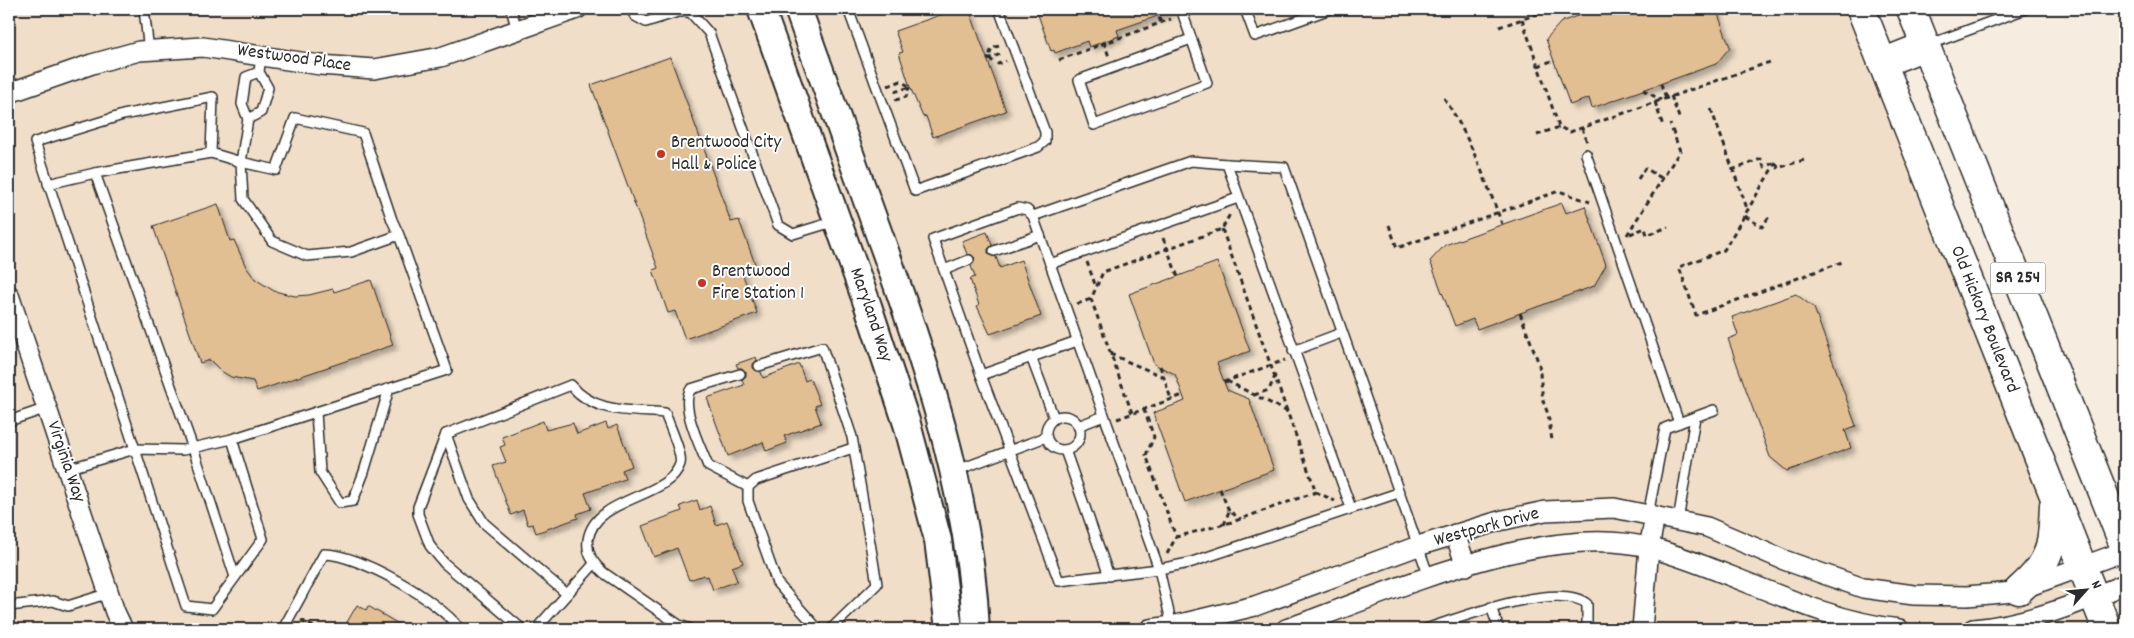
<svg xmlns="http://www.w3.org/2000/svg" width="2134" height="638" viewBox="0 0 2134 638" font-family="Dekko,sans-serif">
  <defs>
    <filter id="shadow"><feDropShadow dx="4.5" dy="4.5" stdDeviation="2.5" flood-color="#0004"/></filter>
  </defs>
  <rect width="100%" height="100%" fill="#f6ecdf"/>
  <filter id="ink" filterUnits="userSpaceOnUse"><feTurbulence type="fractalNoise" baseFrequency=".02" numOctaves="2"/><feDisplacementMap in="SourceGraphic" scale="10" xChannelSelector="R" yChannelSelector="G"/><feConvolveMatrix kernelMatrix="1 2 1 2 8 2 1 2 1" color-interpolation-filters="sRGB"/></filter>
  <g filter="url(#ink)">
    <polygon fill="#f0dec8" points="9,9 1844,9 2091,629 9,629"/>
    <g fill="#e2be93" stroke="#2b2b2b" filter="url(#shadow)">
      <polygon points="957,9 969,9 1006,111 933,137 926,116 923,117 910,87 899,53 903,52 895,31"/>
      <polygon points="1036,9 1172,9 1172,11 1117,30 1119,36 1089,47 1087,41 1055,53 1054,50 1051,51"/>
      <polygon points="1596,9 1716,9 1730,47 1716,64 1592,108 1589,98 1570,105 1546,39 1561,22"/>
      <polygon points="670,57 731,222 739,220 755,264 741,270 757,313 685,339 675,311 668,313 653,270 658,268 591,85"/>
      <polygon points="1562,203 1566,213 1585,206 1606,265 1594,286 1477,329 1473,319 1455,326 1430,261 1445,245"/>
      <polygon points="218,204 230,241 234,240 246,267 255,279 274,291 295,296 309,295 333,289 334,292 371,280 393,345 257,391 253,381 231,377 221,371 210,360 200,363 153,226"/>
      <polygon points="987,232 992,245 988,249 988,253 996,257 1000,268 1021,260 1041,316 990,334 977,306 979,305 970,279 975,277 971,266 975,258 972,255 967,254 962,241"/>
      <polygon points="1217,262 1250,351 1217,363 1227,390 1249,399 1274,470 1185,502 1153,413 1185,401 1175,374 1154,364 1129,294"/>
      <polygon points="1796,294 1814,308 1856,426 1845,430 1851,448 1787,471 1770,457 1728,339 1738,335 1732,317"/>
      <polygon points="756,357 757,360 753,364 753,368 761,372 763,378 799,364 805,381 810,379 820,404 815,406 821,423 784,436 787,443 766,451 763,442 728,456 707,398 744,385 742,380 746,376 746,372 742,368 738,368 736,364"/>
      <polygon points="543,421 546,430 573,423 577,434 606,423 608,429 617,425 632,466 622,470 625,479 585,493 591,509 577,514 578,518 536,533 533,524 528,525 523,510 511,515 493,466 506,462 500,447 505,445 502,437"/>
      <polygon points="697,500 700,510 710,506 716,525 727,521 743,563 732,567 737,581 713,590 708,576 705,577 704,575 689,580 677,548 654,557 642,526 682,511 680,506"/>
      <polygon points="357,605 366,610 368,606 407,629 343,629"/>
    </g>
    <g fill="none" stroke-linecap="round" stroke-linejoin="round">
      <g stroke="#2b2b2b" stroke-width="12">
        <g id="service">
          <polyline points="144,9 149,51"/>
          <polyline points="511,9 517,30"/>
          <polyline points="631,9 635,16 646,22 678,12 690,12 709,33 778,225 793,234 836,221"/>
          <polyline points="848,9 915,191 1038,147 1045,141 1045,132 999,9"/>
          <polyline points="1181,9 1207,83 1094,125 1079,80 1191,39"/>
          <polyline points="1245,9 1255,36 1330,9"/>
          <polyline points="1928,45 2025,9"/>
          <polyline points="259,72 246,77 242,104 248,119 261,112 268,88 259,72 261,56"/>
          <polyline points="248,119 241,162 211,153 213,97 123,115 35,142 186,606 212,609 263,539 232,439 447,370 399,235 392,220 363,133 295,118 276,170 241,162 243,199 272,241 307,256 351,252 399,235"/>
          <polyline points="211,153 95,173 193,448 235,577"/>
          <polyline points="1586,154 1679,423"/>
          <polyline points="1227,164 1284,167 1429,577"/>
          <polyline points="48,184 95,173"/>
          <polyline points="1033,216 1191,161 1227,164 1351,508"/>
          <polyline points="994,251 1040,235"/>
          <polyline points="1050,264 1238,198"/>
          <polyline points="944,270 969,260"/>
          <polyline points="1293,351 1341,333"/>
          <polyline points="1031,357 1054,418"/>
          <polyline points="759,366 822,347 852,437 877,584 831,629"/>
          <path d="M740,374l-49,15c-12,16 10,59 17,77l40,21v14l29,82 41,46"/>
          <polyline points="981,375 1077,341"/>
          <polyline points="316,412 320,472 340,503 353,501 364,472 389,389"/>
          <circle cx="1063" cy="433" r="17"/>
          <polyline points="9,421 47,408"/>
          <polyline points="1078,426 1104,416"/>
          <polyline points="446,434 469,499 484,523 567,594"/>
          <polyline points="1065,450 1109,576"/>
          <polyline points="67,469 135,449 183,450 232,439"/>
          <polyline points="955,471 1046,437"/>
          <polyline points="748,487 756,480 853,448"/>
          <polyline points="1648,515 1665,428 1714,410"/>
          <polyline points="1678,521 1695,417"/>
          <polyline points="9,606 53,601 68,606 109,593"/>
          <polyline points="1491,607 1499,629"/>
          <polyline points="1172,626 1159,569 1033,216 1027,210 1018,208 933,239 981,375 1059,581 1159,569 1189,563 1398,493"/>
          <path d="M283,629l41,-75c37,1 114,46 136,75"/>
          <path d="M522,629l-78,-66 -14,-17 -12,-32v-7l28,-73 125,-49c23,29 61,25 94,28 4,12 18,41 15,51 -11,35 -86,32 -92,76 -2,14 6,24 16,33l75,52 11,4"/>
          <polyline points="536,629 594,564"/>
          <path d="M1426,629c33,-11 132,-49 161,-25v25"/>
          <polyline points="1723,629 1736,627 1741,629"/>
        </g>
      </g>
      <g stroke="#2b2b2b" stroke-width="22">
        <g id="minor">
          <polyline points="9,93 92,64 139,51 203,47 320,65 374,69 441,57 577,9"/>
          <polyline points="9,295 115,612 123,629"/>
          <polyline points="1455,534 1466,566"/>
          <polyline points="1150,629 1172,626 1255,606 1418,546 1499,521 1545,511 1614,508 1707,527 1784,560 1863,588 1914,595 1967,596 2013,592 2125,551"/>
          <path d="M1286,629c102,-36 258,-109 365,-81 84,23 161,71 248,81"/>
          <polyline points="1642,629 1649,548 1655,516"/>
          <path d="M1973,629c52,-4 104,-25 152,-45"/>
        </g>
      </g>
      <g stroke="#2b2b2b" stroke-width="30">
        <g id="secondary">
          <path id="s1" d="M761,9l107,297 39,118 31,116 11,89"/>
          <path d="M798,9c27,76 54,152 82,228 46,126 90,257 96,392"/>
        </g>
      </g>
      <g stroke="#2b2b2b" stroke-width="31">
        <g id="primary">
          <path id="s2" d="M1861,9l246,620"/>
          <polyline points="1911,9 2125,548"/>
          <polyline points="1882,63 1925,46"/>
          <path d="M2019,590c33,-29 33,-43 35,-85"/>
        </g>
      </g>
      <g stroke="#2b2b2b" stroke-width="3" stroke-dasharray="5 4" stroke-linecap="butt">
        <polyline points="1156,9 1161,23"/>
        <polyline points="1522,19 1559,127 1570,132 1770,62"/>
        <polyline points="1499,27 1552,9"/>
        <polyline points="1104,42 1109,57"/>
        <polyline points="999,46 992,48 988,59 1003,53"/>
        <polyline points="989,59 998,64 1006,61"/>
        <polyline points="1059,60 1171,19"/>
        <polyline points="1538,66 1554,60"/>
        <polyline points="1661,84 1666,98"/>
        <polyline points="888,86 901,81 910,87 891,93"/>
        <polyline points="1643,90 1661,100"/>
        <polyline points="1671,96 1680,120"/>
        <path d="M1444,98c26,39 42,83 58,126"/>
        <polyline points="895,100 906,97 909,87"/>
        <polyline points="1655,102 1663,126"/>
        <polyline points="1711,109 1748,211"/>
        <polyline points="1582,128 1587,142"/>
        <polyline points="1537,135 1559,127"/>
        <polyline points="1776,162 1724,250 1679,267 1696,315 1845,261"/>
        <polyline points="1732,170 1761,159 1764,167 1776,162 1778,168 1807,159"/>
        <polyline points="1638,179 1645,168 1663,179"/>
        <polyline points="1745,216 1762,227 1770,215"/>
        <polyline points="1389,225 1397,248 1559,191 1590,202"/>
        <polyline points="1222,229 1316,492 1335,501"/>
        <polyline points="1630,234 1645,228 1647,235 1668,227"/>
        <polyline points="1627,235 1680,151 1670,124"/>
        <polyline points="1163,238 1178,277"/>
        <polyline points="1087,262 1096,287"/>
        <polyline points="1077,304 1091,299"/>
        <polyline points="1520,313 1539,364 1543,401 1548,414 1552,440"/>
        <polyline points="1110,354 1164,377"/>
        <polyline points="1160,366 1171,399"/>
        <polyline points="1227,381 1288,412"/>
        <polyline points="1224,382 1285,360"/>
        <polyline points="1254,395 1269,390 1275,376"/>
        <polyline points="1144,409 1154,437 1146,455 1176,537"/>
        <polyline points="1132,413 1091,299 1103,272 1222,229 1230,214"/>
        <polyline points="1117,419 1183,395"/>
        <polyline points="1220,489 1229,511"/>
        <polyline points="1224,525 1229,511 1241,519"/>
        <polyline points="1167,554 1176,537 1232,522 1316,492"/>
        <polyline points="301,620 318,629"/>
      </g>
      <use href="#service" stroke="#fff" stroke-width="9"/>
      <use href="#minor" stroke="#fff" stroke-width="19"/>
      <use href="#secondary" stroke="#fff" stroke-width="26"/>
      <use href="#primary" stroke="#fff" stroke-width="28"/>
    </g>
  </g>
  <g fill="#c8321e" stroke="#fff" stroke-width="2">
    <circle cx="661" cy="154" r="5"/>
    <circle cx="702" cy="283" r="5"/>
  </g>
  <g text-anchor="middle" dominant-baseline="central" stroke-width="4" stroke-linejoin="round" paint-order="stroke">
    <rect fill="#fff" stroke="#6b6b6b" stroke-width="1" x="1990.5" y="262.5" width="55" height="31" rx="4"/>
    <g font-size="18" font-weight="bold" fill="#2b2b2b">
      <text x="2018" y="278">SR 254</text>
    </g>
    <g font-size="19" fill="#2b2b2b" stroke="#fff">
      <text transform="translate(294 59) rotate(8)">Westwood Place</text>
      <text stroke="none"><textPath href="#s1" startOffset="325">Maryland Way</textPath></text>
      <text stroke="none"><textPath href="#s2" startOffset="334">Old Hickory Boulevard</textPath></text>
      <text transform="translate(65 462) rotate(71)">Virginia Way</text>
      <text transform="translate(1487 528) rotate(-15)">Westpark Drive</text>
    </g>
    <g font-size="19" fill="#2b2b2b" stroke="#fff" text-anchor="start">
      <text x="671" y="143">Brentwood City<tspan x="671" dy="22">Hall &amp; Police</tspan></text>
      <text x="712" y="272">Brentwood<tspan x="712" dy="22">Fire Station 1</tspan></text>
    </g>
  </g>
  <rect width="2134" height="638" fill="none" stroke="#fff" stroke-width="30"/>
  <rect x="15" y="15" width="2104" height="608" fill="none" stroke="#2b2b2b" stroke-width="2" filter="url(#ink)"/>
  <g transform="translate(2086 590) rotate(63)" stroke="#ffffff" stroke-width="4" paint-order="stroke">
  <path d="M0-4L9 19L0 12L-9 19Z" fill="#2b2b2b"/>
  <text y="-8" font-size="14" font-weight="bold" text-anchor="middle" fill="#2b2b2b">N</text>
  </g>
</svg>
